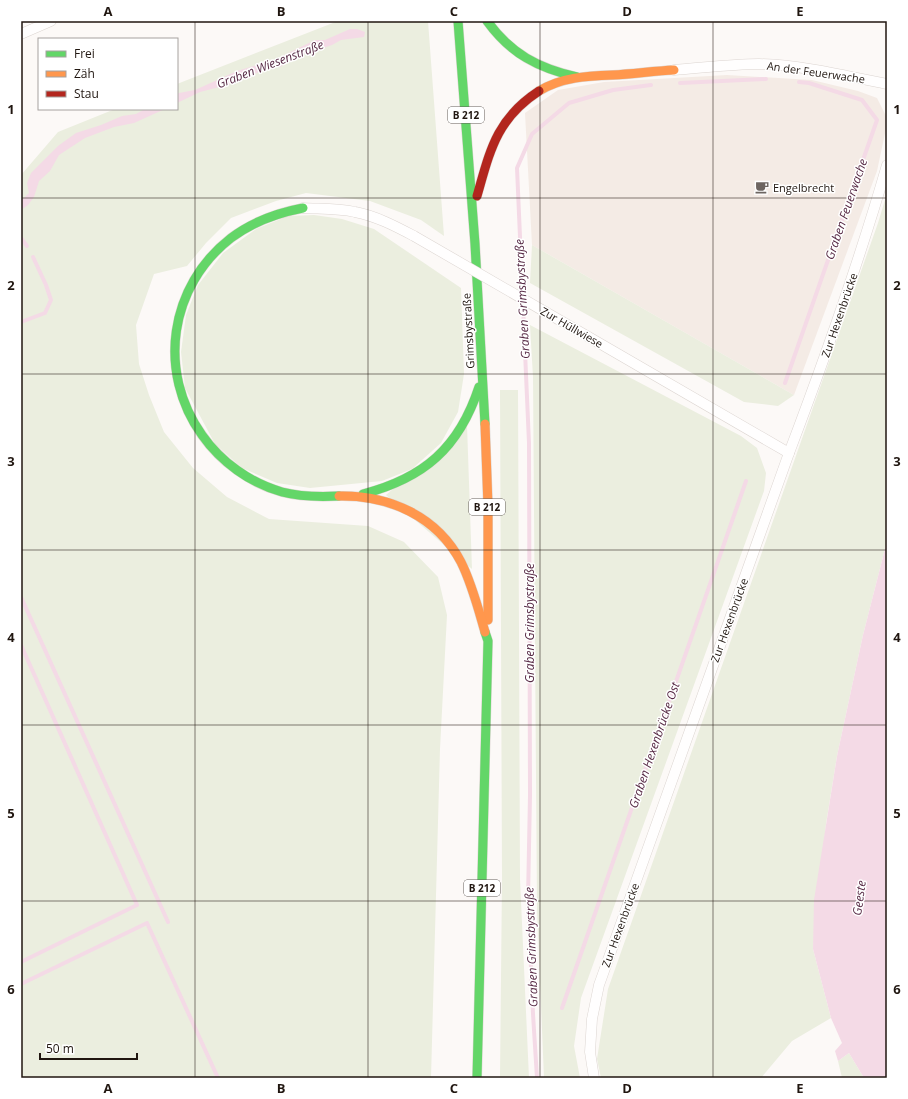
<svg xmlns="http://www.w3.org/2000/svg" width="908" height="1099" viewBox="0 0 908 1099" font-family="'Open Sans',sans-serif">
  <rect width="100%" height="100%" fill="#fcf9f7"/>
  <polygon fill="#f4ebe5" points="727,75 812,80 858,91 877,98 887,118 887,124 877,171 794,395 532,245 525,113 558,90 604,82"/>
  <g fill="#ebeedf">
    <polygon points="338,21 428,21 444,236 421,220 370,201 306,193 276,201 231,218 206,243 187,266 154,274 136,325 139,364 149,395 164,432 193,468 227,497 269,519 368,526 404,542 438,577 447,615 440,749 431,1078 21,1078 21,175 58,132 115,109 177,109 177,84"/>
    <polygon points="887,193 887,541 863,635 837,756 826,824 813,949 831,1018 792,1041 761,1078 601,1078 597,1059 608,989 878,223"/>
    <polygon points="314,215 342,219 374,229 461,288 464,374 458,412 441,443 412,469 382,481 310,488 277,483 242,468 215,444 185,388 181,352 186,315 198,285 223,253 256,229 288,216"/>
    <polygon points="532,245 794,395 778,406 744,402 530,283"/>
    <polygon points="530,325 741,436 757,448 766,473 764,491 581,998 574,1046 580,1078 544,1078 537,909 533,377"/>
    <polygon points="500,390 518,390 520,879 529,1078 500,1078 502,878"/>
    <polygon points="467,425 472,569 386,495"/>
    <polygon points="849,1053 864,1078 842,1078 838,1061"/>
  </g>
  <g fill="#f4dae6">
    <polygon points="350,29 357,29 365,32 364,37 341,40 332,45 302,55 280,67 270,67 235,83 200,92 177,103 177,94 179,93 195,90 237,71 274,60 315,40 325,40"/>
    <polygon points="145,109 165,109 134,123 114,127 85,138 59,155 50,171 39,181 34,197 28,205 21,210 21,201 29,193 27,183 31,173 58,146 76,133 101,125 122,116 136,114"/>
    <polygon points="887,541 887,1078 864,1078 849,1053 838,1061 835,1051 842,1043 831,1018 813,949 814,900 837,756 863,635"/>
  </g>
  <g fill="none" stroke-linecap="round" stroke-linejoin="round">
    <g stroke="#f4dae6" stroke-width="4">
      <polyline points="680,83 766,79"/>
      <polyline points="21,238 27,246"/>
      <polyline points="21,322 45,313 51,300 46,285 33,257"/>
      <polyline points="785,383 877,120 862,100 809,83 799,82"/>
      <polyline points="21,597 168,922"/>
      <polyline points="21,645 137,905 21,962"/>
      <polyline points="21,984 147,923 218,1078"/>
      <polyline points="562,1008 746,481"/>
      <polyline points="537,1078 533,1014 528,899 530,795 529,443 517,168 532,134 569,103 613,90 651,85"/>
    </g>
    <g stroke="#dcd5d1" stroke-width="11">
      <g id="street">
        <polyline points="21,34 51,21"/>
        <path d="M674,70c28,-2 57,-6 85,-6 43,1 86,12 128,20"/>
        <path d="M303,208c17,1 34,0 52,4 21,4 40,14 59,24"/>
        <polyline points="587,336 789,453"/>
        <path d="M594,1078l-4,-26 2,-33 7,-34 190,-532c36,-95 70,-191 98,-288"/>
      </g>
    </g>
    <g stroke="#dcd5d1" stroke-width="10">
      <g id="fast">
        <polyline points="458,21 475,244 485,424"/>
        <path d="M487,21c24,33 51,47 90,56"/>
        <path d="M303,208c-26,5 -51,14 -72,30 -62,48 -74,134 -29,197 19,27 48,48 80,57 19,5 38,5 57,4"/>
        <path d="M363,494c61,-16 96,-46 116,-107"/>
        <polyline points="477,1078 488,641 485,632"/>
      </g>
    </g>
    <g stroke="#dcd5d1" stroke-width="10">
      <g id="slow">
        <path d="M539,91c23,-14 48,-15 74,-16 20,-1 41,-4 61,-5"/>
        <polyline points="485,424 488,506 488,620"/>
        <path d="M339,496c50,-1 98,20 122,66 11,22 17,46 24,70"/>
      </g>
    </g>
    <g stroke="#dcd5d1" stroke-width="10">
      <path id="jam" d="M477,196c13,-45 19,-77 62,-105"/>
    </g>
    <use href="#street" stroke="#fffefe" stroke-width="10"/>
    <use href="#fast" stroke="#63d668" stroke-width="9"/>
    <use href="#slow" stroke="#ff974d" stroke-width="9"/>
    <use href="#jam" stroke="#b3261e" stroke-width="9"/>
    <g stroke="#dcd5d1" stroke-width="11" stroke-linecap="butt">
      <polyline id="street-bridge" points="414,236 587,336"/>
    </g>
    <use href="#street-bridge" stroke="#fffefe" stroke-width="10"/>
  </g>
  <path fill="none" stroke="#201610" stroke-width="1" stroke-opacity="0.55" d="M195,21v1057M368,21v1057M540,21v1057M713,21v1057M21,198h866M21,374h866M21,550h866M21,725h866M21,901h866"/>
  <defs>
    <g id="cafe-bare" transform="scale(1.08)"><path d="M-5.5-4.5H6V0H3Q3 3.5 0 3.5H-2.5Q-5.5 3.5-5.5 0ZM3-3.2v2h1.7v-2ZM-6 4.5H4V6H-6Z" fill="#6d6561" stroke="#fff" stroke-width="2.5" paint-order="stroke"/></g>
  </defs>
  <g fill-rule="evenodd">
    <use href="#cafe-bare" x="762" y="187"/>
  </g>
  <g text-anchor="middle" dominant-baseline="central" stroke-width="3" stroke-linejoin="round" paint-order="stroke">
    <g fill="#fff" stroke="#635c58" stroke-width="1">
      <rect x="448" y="107" width="36" height="16" rx="3"/>
      <rect x="469" y="499" width="36" height="16" rx="3"/>
      <rect x="464" y="880" width="36" height="16" rx="3"/>
    </g>
    <g font-size="10" font-weight="bold" fill="#201610">
      <text x="466" y="115">B 212</text>
      <text x="487" y="507">B 212</text>
      <text x="482" y="888">B 212</text>
    </g>
    <g font-size="11" fill="#201610" stroke="#fff">
      <text transform="translate(816 72) rotate(8)">An der Feuerwache</text>
      <text transform="translate(839 315) rotate(-71)">Zur Hexenbrücke</text>
      <text transform="translate(572 327) rotate(30)">Zur Hüllwiese</text>
      <text transform="translate(468 331) rotate(-93)">Grimsbystraße</text>
      <text transform="translate(729 620) rotate(-70)">Zur Hexenbrücke</text>
      <text transform="translate(620 925) rotate(-70)">Zur Hexenbrücke</text>
    </g>
    <g font-size="11" fill="#201610" stroke="#fff" text-anchor="start">
      <text x="773" y="187">Engelbrecht</text>
    </g>
    <g font-size="12" font-style="italic" fill="#572a45" stroke="#fff">
      <text transform="translate(270 64) rotate(-21)">Graben Wiesenstraße</text>
      <text transform="translate(846 209) rotate(-71)">Graben Feuerwache</text>
      <text transform="translate(522 299) rotate(-93)">Graben Grimsbystraße</text>
      <text transform="translate(529 623) rotate(-90)">Graben Grimsbystraße</text>
      <text transform="translate(654 745) rotate(-71)">Graben Hexenbrücke Ost</text>
      <text transform="translate(859 898) rotate(-82)">Geeste</text>
      <text transform="translate(531 947) rotate(-92)">Graben Grimsbystraße</text>
    </g>
  </g>
  <rect width="908" height="1099" fill="none" stroke="#ffffff" stroke-width="44"/>
  <rect x="38" y="38" width="140" height="72" fill="#ffffff" stroke="#a6a29f"/>
  <rect x="46" y="51" width="20" height="6" fill="#63d668" stroke="#a6a29f"/>
  <text x="74" y="58" font-size="12" fill="#201610">Frei</text>
  <rect x="46" y="71" width="20" height="6" fill="#ff974d" stroke="#a6a29f"/>
  <text x="74" y="78" font-size="12" fill="#201610">Zäh</text>
  <rect x="46" y="91" width="20" height="6" fill="#b3261e" stroke="#a6a29f"/>
  <text x="74" y="98" font-size="12" fill="#201610">Stau</text>
  <path d="M40 1053v6h97v-6" fill="none" stroke="#201610" stroke-width="2"/>
  <text x="46" y="1053" font-size="12" fill="#201610" stroke="#ffffff" stroke-width="3" paint-order="stroke">50 m</text>
  <rect x="22" y="22" width="864" height="1055" fill="none" stroke="#201610" stroke-width="1.5"/>
  <g font-size="13" text-anchor="middle" font-weight="bold" fill="#201610">
    <text x="108" y="16">A</text>
    <text x="281" y="16">B</text>
    <text x="454" y="16">C</text>
    <text x="627" y="16">D</text>
    <text x="800" y="16">E</text>
    <text x="11" y="114">1</text>
    <text x="897" y="114">1</text>
    <text x="11" y="290">2</text>
    <text x="897" y="290">2</text>
    <text x="11" y="466">3</text>
    <text x="897" y="466">3</text>
    <text x="11" y="642">4</text>
    <text x="897" y="642">4</text>
    <text x="11" y="818">5</text>
    <text x="897" y="818">5</text>
    <text x="11" y="994">6</text>
    <text x="897" y="994">6</text>
    <text x="108" y="1093">A</text>
    <text x="281" y="1093">B</text>
    <text x="454" y="1093">C</text>
    <text x="627" y="1093">D</text>
    <text x="800" y="1093">E</text>
  </g>
</svg>
